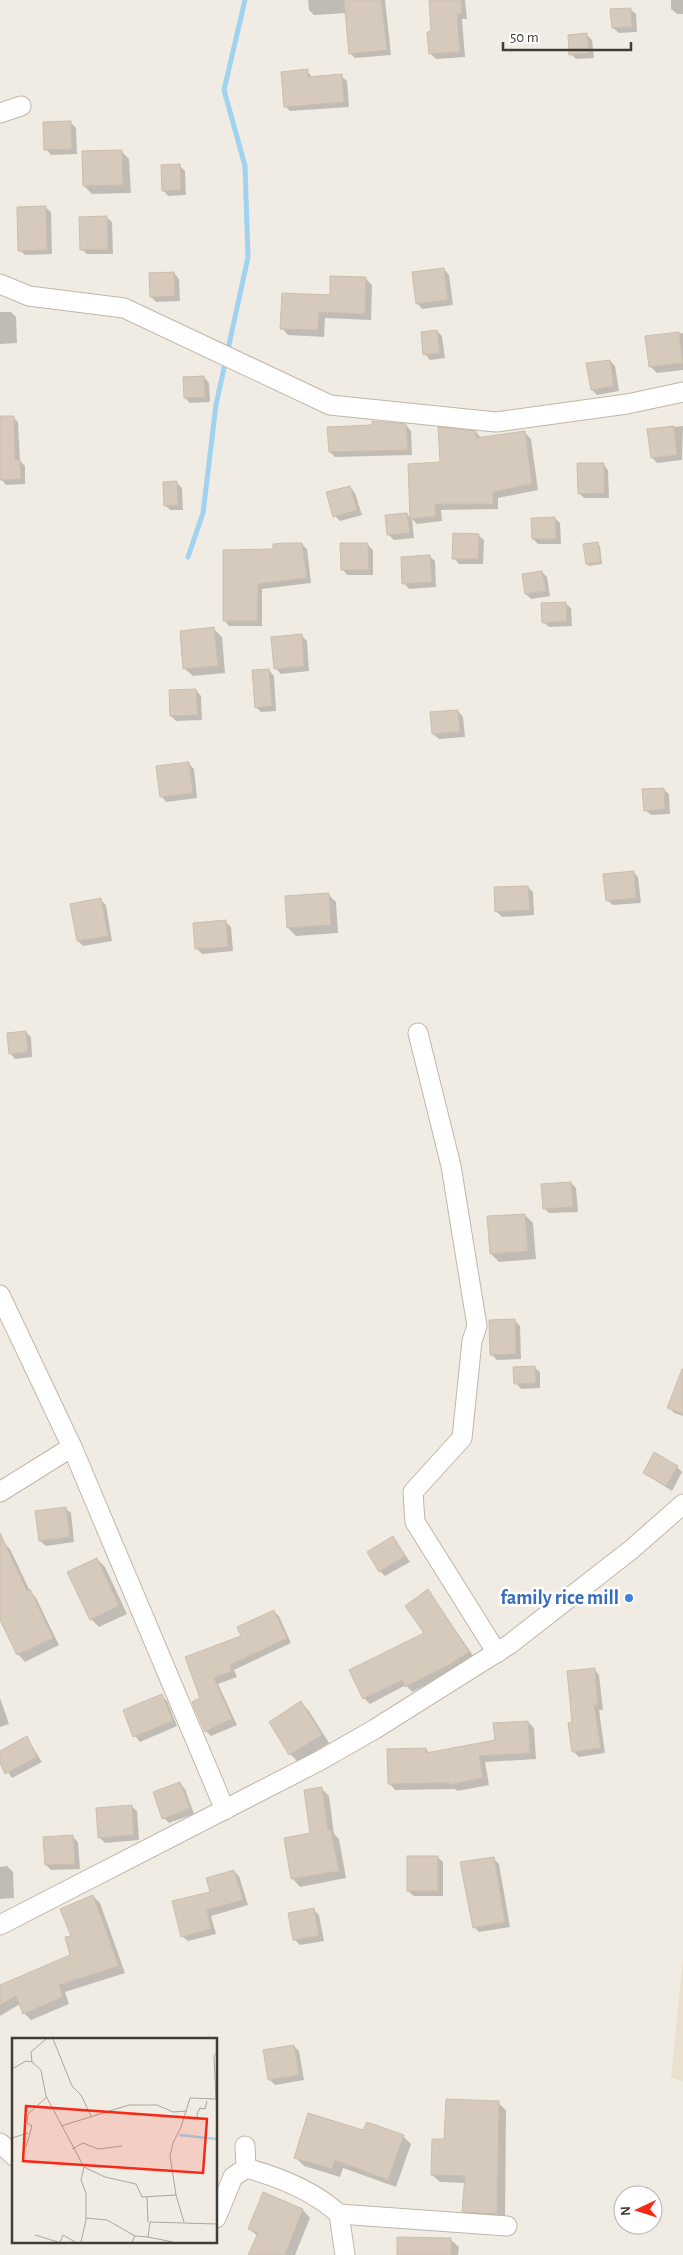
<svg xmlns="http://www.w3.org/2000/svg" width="683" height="2255" viewBox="0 0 683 2255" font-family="'Alegreya Sans',sans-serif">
  <rect width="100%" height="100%" fill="#f1ece3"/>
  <polygon fill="#ebe0cd" points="683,1958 683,2081 671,2078"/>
  <g fill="#0003">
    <polygon points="308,0 385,0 391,55 355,58 350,53 347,13 314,15 309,10"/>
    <polygon points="430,0 465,0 467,19 462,19 465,57 436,59 430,53 433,32"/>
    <polygon points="671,0 683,0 683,14 677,14 671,9"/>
    <polygon points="630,9 636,14 637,32 619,33 613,28"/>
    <polygon points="587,35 592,40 594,58 576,59 571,54"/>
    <polygon points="307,71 313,78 341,76 347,81 349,107 290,111 285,106"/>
    <polygon points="70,122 76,128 77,154 51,155 46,149"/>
    <polygon points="121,151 129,159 131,193 92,194 84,186"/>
    <polygon points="180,166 185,171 186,195 168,196 163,190"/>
    <polygon points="45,207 51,212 52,254 25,255 19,250"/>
    <polygon points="106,217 112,222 113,254 87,254 81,249"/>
    <polygon points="444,269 449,275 453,305 422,309 417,303"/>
    <polygon points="174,273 179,279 180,301 156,302 151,297"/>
    <polygon points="365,278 372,285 371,320 325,318 324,337 288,335 282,328 331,297"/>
    <polygon points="0,312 11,312 16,317 17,343 0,344"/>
    <polygon points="437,331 442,336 445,358 430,360 425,354"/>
    <polygon points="683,333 683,370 657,373 650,366 647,337"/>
    <polygon points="610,361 615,366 619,391 597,395 592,390"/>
    <polygon points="204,377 209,383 210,402 190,403 185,398"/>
    <polygon points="0,417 13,417 18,422 20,461 25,466 25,484 6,485 1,479"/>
    <polygon points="406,425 411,431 412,455 335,457 330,452"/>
    <polygon points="683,426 682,460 657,463 652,457 649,430"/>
    <polygon points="476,432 482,439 525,433 531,439 538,490 498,498 498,509 441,510 442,521 417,524 412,519 414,538 394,540 389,535 407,514 411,518 441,463"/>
    <polygon points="603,464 608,470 609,498 584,498 579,493"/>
    <polygon points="176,482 182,488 183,510 170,510 165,505"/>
    <polygon points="350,487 355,493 362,515 340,521 335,516"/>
    <polygon points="555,518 560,523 561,544 538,544 533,539"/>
    <polygon points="478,535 484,540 483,564 459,564 454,558"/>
    <polygon points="302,544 307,549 311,583 262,589 262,626 229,626 224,620 275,550"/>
    <polygon points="598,544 600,546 602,564 589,566 587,563"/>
    <polygon points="368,545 373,550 373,575 347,575 342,569"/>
    <polygon points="429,556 435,561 436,587 409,589 404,583"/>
    <polygon points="542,572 547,577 550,596 531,599 526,594"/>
    <polygon points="565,603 571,608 572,626 549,627 543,622"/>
    <polygon points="214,629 222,637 225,673 193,676 184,668"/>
    <polygon points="301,635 307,641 309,671 281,674 275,668"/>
    <polygon points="269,670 274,676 276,711 261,712 256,707"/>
    <polygon points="196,690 201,696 202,720 176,721 171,716"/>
    <polygon points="458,711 463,717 465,737 439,739 433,734"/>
    <polygon points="188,763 194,769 197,798 166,802 161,796"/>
    <polygon points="663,789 669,794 670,814 651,815 645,810"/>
    <polygon points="633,872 638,877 641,903 613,905 607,900"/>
    <polygon points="528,887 533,892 534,915 502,917 496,911"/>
    <polygon points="328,894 336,902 338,933 296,936 288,928"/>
    <polygon points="101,900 106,905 112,941 83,946 78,941"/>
    <polygon points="226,922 231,927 233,951 202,954 196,948"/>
    <polygon points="26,1032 31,1037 32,1057 15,1059 10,1053"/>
    <polygon points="571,1183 576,1188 578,1212 549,1213 544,1208"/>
    <polygon points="525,1215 533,1223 536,1259 499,1262 491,1254"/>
    <polygon points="515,1321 520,1326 521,1359 497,1360 491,1354"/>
    <polygon points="534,1367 540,1372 540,1388 521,1389 516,1383"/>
    <polygon points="683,1375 683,1416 674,1413 669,1407"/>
    <polygon points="677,1467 682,1472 672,1491 644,1473"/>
    <polygon points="65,1508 71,1513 74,1542 46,1546 40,1541 37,1512"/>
    <polygon points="393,1537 410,1562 385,1576 380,1571"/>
    <polygon points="3,1542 10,1549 30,1591 36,1598 59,1645 25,1662 18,1654 0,1617 0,1543"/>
    <polygon points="97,1559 105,1567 127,1614 99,1627 91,1619"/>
    <polygon points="428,1590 474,1657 452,1671 412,1692 406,1685 370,1704 364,1698 350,1671 426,1633"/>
    <polygon points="273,1611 279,1616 291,1643 234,1670 237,1677 218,1684 237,1725 211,1736 206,1731 202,1699 186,1657 242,1636"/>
    <polygon points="594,1669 599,1675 603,1710 599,1710 605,1753 579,1757 574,1752 573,1723"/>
    <polygon points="162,1696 167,1701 177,1726 140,1742 135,1736"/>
    <polygon points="0,1698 9,1724 0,1727"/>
    <polygon points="301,1703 309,1711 329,1743 298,1762 290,1754"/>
    <polygon points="528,1722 534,1728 536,1759 485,1762 489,1785 457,1791 455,1789 395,1790 389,1783 426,1749 430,1754 496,1741"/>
    <polygon points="27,1738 42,1762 12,1778 0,1761 0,1752"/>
    <polygon points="179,1783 185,1789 194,1814 169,1823 164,1818"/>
    <polygon points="321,1788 329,1796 334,1834 339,1839 346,1878 300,1887 293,1879 285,1839 312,1834"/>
    <polygon points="131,1806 137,1811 139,1840 105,1843 99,1837"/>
    <polygon points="73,1837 78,1842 80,1869 51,1870 46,1865"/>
    <polygon points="437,1857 443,1862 443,1896 414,1896 408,1891"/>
    <polygon points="494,1859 499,1864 510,1927 479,1932 474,1927"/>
    <polygon points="7,1866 13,1872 14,1898 0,1899 0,1867"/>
    <polygon points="234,1871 239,1876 248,1905 211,1916 216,1934 188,1941 182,1936 212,1893"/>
    <polygon points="93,1896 100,1903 125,1973 65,1992 69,2004 31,2020 24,2013 20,2004 0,2016 0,1986 72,1956 73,1936"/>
    <polygon points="314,1910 319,1915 324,1941 300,1945 294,1939"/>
    <polygon points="294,2046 299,2051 304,2080 275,2085 270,2080"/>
    <polygon points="498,2103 506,2110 505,2221 471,2219 464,2211 465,2183 440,2182 432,2175 445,2140"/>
    <polygon points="364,2132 403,2136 411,2144 396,2187 343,2168 340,2177 304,2166 296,2158"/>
    <polygon points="263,2194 303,2210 310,2218 295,2255 249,2255 258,2236 249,2229"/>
    <polygon points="450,2239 459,2247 458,2255 398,2255"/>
  </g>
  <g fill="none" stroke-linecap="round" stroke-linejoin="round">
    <polyline stroke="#9fd3ef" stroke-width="5" points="188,557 203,513 216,405 248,257 245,166 224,90 245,0"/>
  </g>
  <g fill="#d6cabc" stroke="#cdbeac">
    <polygon points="344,0 381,0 387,50 349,54"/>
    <polygon points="429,0 461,0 462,14 457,14 460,52 429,54 427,32 431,31"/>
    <polygon points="631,8 632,27 612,28 610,9"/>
    <polygon points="587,33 589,53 569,55 568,35"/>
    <polygon points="308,69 308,77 342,74 344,102 284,107 281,72"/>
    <polygon points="71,121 72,149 44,150 43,122"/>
    <polygon points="122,150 123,185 83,186 82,151"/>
    <polygon points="180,164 181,190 162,191 161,165"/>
    <polygon points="46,206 47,250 18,251 17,207"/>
    <polygon points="107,216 108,249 80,250 79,217"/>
    <polygon points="444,268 448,300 416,304 412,272"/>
    <polygon points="174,272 175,296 150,297 149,273"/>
    <polygon points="330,276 366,277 365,314 319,312 318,330 280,329 282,293 330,295"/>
    <polygon points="437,330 440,353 423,355 421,332"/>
    <polygon points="679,332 683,363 649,367 645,336"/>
    <polygon points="610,360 614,386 591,390 586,363"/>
    <polygon points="204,376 205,397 184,398 183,377"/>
    <polygon points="0,416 14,416 15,460 20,459 21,479 0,480"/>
    <polygon points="372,421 406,424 408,450 329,452 327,427 372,425"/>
    <polygon points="674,426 677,455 651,458 647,429"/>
    <polygon points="438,427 476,431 476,438 525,431 532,484 493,492 493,504 435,504 436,516 410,519 408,464 440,462"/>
    <polygon points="577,463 604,463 604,493 578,494"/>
    <polygon points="177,481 178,505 164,506 163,482"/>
    <polygon points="350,486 357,510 333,517 326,492"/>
    <polygon points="407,513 410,533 387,535 385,515"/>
    <polygon points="555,517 556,539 532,539 531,518"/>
    <polygon points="453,533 479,534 478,559 452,559"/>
    <polygon points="598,542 601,562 586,564 583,544"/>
    <polygon points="285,543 302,543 307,578 258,584 257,621 223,621 223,550 273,549 273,544"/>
    <polygon points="340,543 368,543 369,570 341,570"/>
    <polygon points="430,555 432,582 402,584 401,557"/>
    <polygon points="542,571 546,591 525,594 522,574"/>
    <polygon points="566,602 567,621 542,623 541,603"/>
    <polygon points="214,627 218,666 183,669 180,631"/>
    <polygon points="302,634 304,666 274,669 271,637"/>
    <polygon points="269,669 272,706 255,708 252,670"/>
    <polygon points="196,689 198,715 170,716 169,690"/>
    <polygon points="458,710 460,732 432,734 430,712"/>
    <polygon points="189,762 193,793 160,797 156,766"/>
    <polygon points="664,788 665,809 644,811 642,789"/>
    <polygon points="634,871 636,898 606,901 603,874"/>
    <polygon points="528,886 530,910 495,912 494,887"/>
    <polygon points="329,893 331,925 287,928 285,896"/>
    <polygon points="101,898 108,936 77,941 70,904"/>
    <polygon points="226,920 228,947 195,949 193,923"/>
    <polygon points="26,1031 28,1052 9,1054 7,1033"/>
    <polygon points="571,1182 573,1207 543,1209 541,1184"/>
    <polygon points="525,1214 528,1251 490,1254 487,1216"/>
    <polygon points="515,1319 516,1354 490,1355 489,1320"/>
    <polygon points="535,1366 536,1383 514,1384 513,1367"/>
    <polygon points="682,1369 683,1369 683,1414 667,1408"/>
    <polygon points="654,1452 678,1466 666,1486 643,1473"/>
    <polygon points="66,1507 70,1537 39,1541 35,1511"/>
    <polygon points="0,1533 27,1591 30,1589 53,1638 17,1655 0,1620"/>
    <polygon points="393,1536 405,1556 379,1572 367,1552"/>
    <polygon points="97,1558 119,1606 90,1620 67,1572"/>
    <polygon points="428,1589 469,1652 447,1666 405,1687 402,1680 363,1699 349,1670 424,1633 405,1606"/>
    <polygon points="274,1610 287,1638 230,1665 232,1671 214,1678 232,1719 205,1732 192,1702 200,1698 185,1657 241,1636 237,1627"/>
    <polygon points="595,1668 598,1705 594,1705 601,1748 572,1752 568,1723 572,1722 567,1671"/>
    <polygon points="162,1694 173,1721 133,1737 123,1710"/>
    <polygon points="301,1701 322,1735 289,1755 269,1722"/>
    <polygon points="528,1721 530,1753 479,1756 483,1778 449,1785 449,1783 388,1784 387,1749 426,1748 426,1753 495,1740 493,1723"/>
    <polygon points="27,1736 37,1757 5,1774 0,1763 0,1751"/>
    <polygon points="180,1782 190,1808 162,1819 153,1792"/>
    <polygon points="322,1787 328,1830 331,1830 339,1871 291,1879 284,1838 310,1833 304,1790"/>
    <polygon points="132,1805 134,1835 98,1838 96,1808"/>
    <polygon points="73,1835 75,1864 45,1865 43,1837"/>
    <rect x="407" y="1856" width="31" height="35"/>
    <polygon points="494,1857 505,1922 473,1928 460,1862"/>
    <polygon points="234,1870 243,1900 207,1910 211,1929 181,1937 172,1901 210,1892 206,1878"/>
    <polygon points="93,1895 119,1966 59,1985 63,1997 23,2014 16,1996 0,2005 0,1985 70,1955 65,1937 71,1936 60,1909"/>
    <polygon points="314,1908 319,1936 293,1940 288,1913"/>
    <polygon points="294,2045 299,2075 268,2080 263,2050"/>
    <polygon points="446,2099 499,2101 497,2214 462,2212 465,2176 431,2175 432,2139 444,2139"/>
    <polygon points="308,2113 363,2130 367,2122 404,2135 388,2180 335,2160 332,2169 294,2158"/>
    <polygon points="263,2192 303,2209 285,2255 248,2255 258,2233 248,2229"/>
    <polygon points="397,2237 451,2238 451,2255 397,2255"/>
  </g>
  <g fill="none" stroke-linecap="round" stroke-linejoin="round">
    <g stroke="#bfb6a9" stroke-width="21">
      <g id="street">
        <polyline points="0,113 21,106"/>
        <polyline points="0,284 29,296 124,308 330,405 496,422 627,404 683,392"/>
        <polyline points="418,1033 451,1166 477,1326 472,1341 462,1438 413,1492 415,1522 497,1653"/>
        <polyline points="0,1295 72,1447 225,1810"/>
        <polyline points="0,1492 72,1447"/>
        <polyline points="0,1925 319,1761 375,1729 510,1644 632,1549 683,1504"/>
        <polyline points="0,2143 14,2156"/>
        <polyline points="245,2146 246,2168"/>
        <polyline points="339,2214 345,2255"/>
        <path d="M216,2218l17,-41 13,-9c33,9 68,23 93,46l168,12"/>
      </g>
    </g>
    <use href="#street" stroke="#fff" stroke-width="19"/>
  </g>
  <circle fill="#3f7fe0" stroke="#fff" stroke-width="2" cx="629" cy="1598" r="5"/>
  <g text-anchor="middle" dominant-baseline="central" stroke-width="5" stroke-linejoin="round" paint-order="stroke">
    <g font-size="20" font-weight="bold" fill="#366cbe" stroke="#fff" text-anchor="end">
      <text x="619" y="1598">family rice mill</text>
    </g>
  </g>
  <g transform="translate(12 2038)">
    <rect width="205" height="205" fill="#f1ece3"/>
    <path fill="none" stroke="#9fd3ef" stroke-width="2.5" d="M167,97l38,4"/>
    <path fill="none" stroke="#aba69d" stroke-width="1" d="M41,1l19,47 9,9 10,21M20,24l-1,-10 15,-13M0,31l14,-8 6,1 9,8 5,26 38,71 21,10 31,7 6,13 34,-2 8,27M186,82l-1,-6 3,-6 5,1 2,-8M49,88l68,-21h28l16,7 14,-1M0,100l16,-5M14,109l6,-21 -5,-3 1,-9 19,-17M60,111l11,-6 15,6 24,-3M164,157l-6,-39 3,-13 8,-16 9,-29 26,1 -2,-43 3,-4M135,159l1,25M74,180l21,2 28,16M23,197l23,7M136,199l25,5M48,204l3,-7 12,7M69,204l5,-22v-27l-5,-13 3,-13M120,204l3,-6 13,1 2,-15 67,2"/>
    <path fill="#f72815" fill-opacity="0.15" stroke="#f72815" stroke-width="2.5" d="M14,68l181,13 -4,54 -180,-12z"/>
    <rect width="205" height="205" fill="none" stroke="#433c34" stroke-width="2.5"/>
  </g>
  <g transform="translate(638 2210) rotate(266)"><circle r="24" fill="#ffffff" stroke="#b4b1ae"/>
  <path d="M0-4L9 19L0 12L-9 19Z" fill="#f72815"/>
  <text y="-8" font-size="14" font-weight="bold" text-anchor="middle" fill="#433c34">N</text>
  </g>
  <path d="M503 42v8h128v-8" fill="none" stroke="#433c34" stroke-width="2.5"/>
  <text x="510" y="42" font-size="15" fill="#433c34" stroke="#ffffff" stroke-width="4" paint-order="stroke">50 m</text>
</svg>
